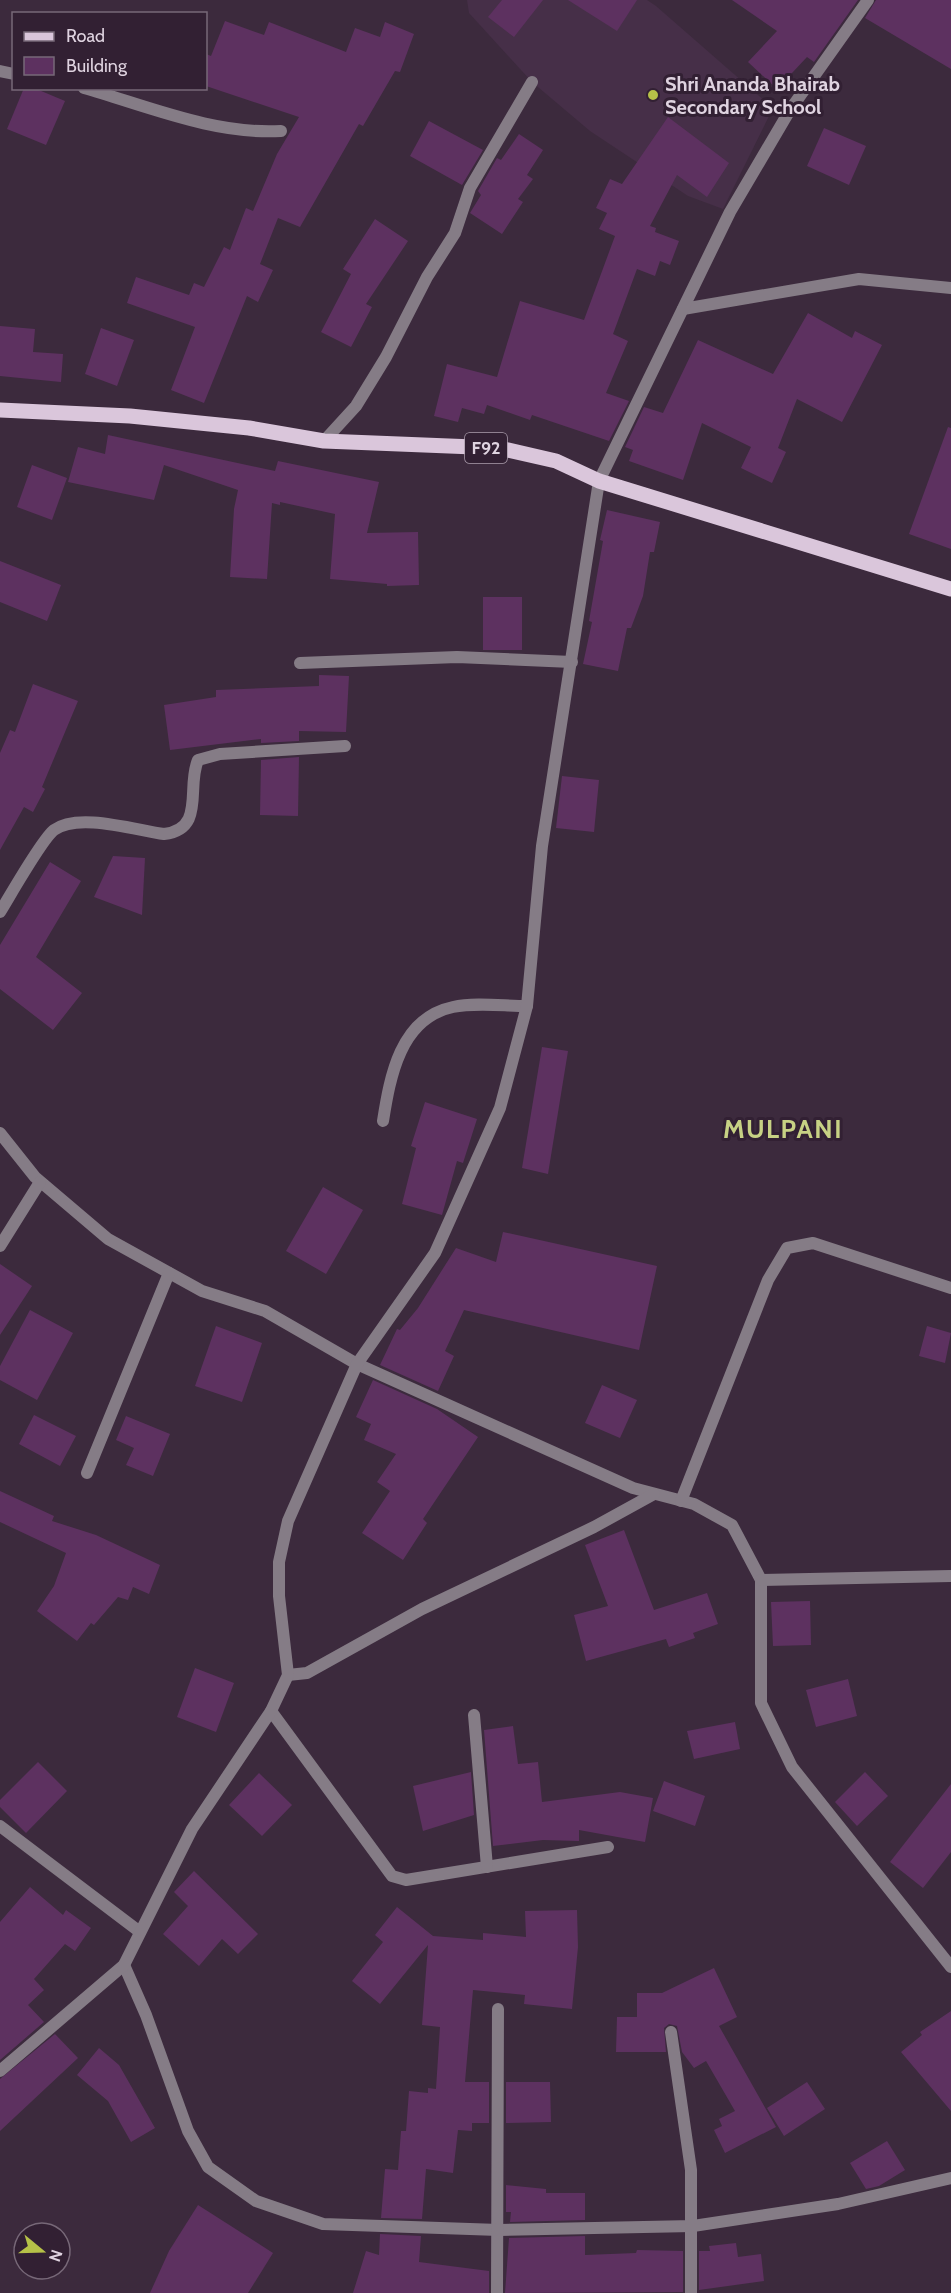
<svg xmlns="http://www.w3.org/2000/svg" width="951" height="2293" viewBox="0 0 951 2293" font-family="Cabin,sans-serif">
  <rect width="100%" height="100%" fill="#3c2a3d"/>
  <polygon fill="#462f48" points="467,0 647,0 656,6 773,108 723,209 688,196 590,131 532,82 469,13"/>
  <g fill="#5d3160">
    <polygon points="502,0 543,0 514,37 488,17"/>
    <polygon points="568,0 637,0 617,31"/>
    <polygon points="732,0 858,0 814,62 807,57 777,89 748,62 777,31"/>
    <polygon points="876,0 951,0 951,69 865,18"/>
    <polygon points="225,21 264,35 269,22 346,52 355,28 380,37 385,22 414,34 400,72 395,71 363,126 359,124 300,227 278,218 260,264 273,270 258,302 247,296 204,403 171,390 195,327 127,303 136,277 189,295 194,283 204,287 224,247 230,250 246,208 253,211 277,154 299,117 206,86 206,54 211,56"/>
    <polygon points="24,88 34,88 65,101 46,145 7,129"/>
    <polygon points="668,117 729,163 707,197 677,175 650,226 656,228 655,232 679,241 670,265 660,261 655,276 637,269 613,334 628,341 606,393 629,401 609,441 532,415 530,420 487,405 484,414 462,408 458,422 434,416 447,364 497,377 520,301 584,320 615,236 599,229 607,213 596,208 610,179 622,184"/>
    <polygon points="429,121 483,150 462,185 410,156"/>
    <polygon points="824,128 866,146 849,185 807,166"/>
    <polygon points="519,134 543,150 527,175 533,179 518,199 523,202 502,234 470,213 481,195 478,191 497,158 501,160"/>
    <polygon points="375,219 408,241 366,304 372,307 351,347 321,332 351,274 343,269"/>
    <polygon points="808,313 852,338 855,331 882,345 842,422 797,399 778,448 786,452 772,483 741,468 751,447 702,423 683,480 629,461 633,450 625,447 644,407 663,413 698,340 773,374"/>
    <polygon points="0,326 35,329 33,352 63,354 61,382 0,376"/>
    <polygon points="101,328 134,340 117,386 85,374"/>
    <polygon points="948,427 951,428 951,549 909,534"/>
    <polygon points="108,435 275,471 278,461 379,482 367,533 418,532 419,585 387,586 387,584 330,579 335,514 280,502 280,505 272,503 267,579 230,577 234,509 238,490 164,465 154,500 68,482 78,447 105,454"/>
    <polygon points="32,465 67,478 52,520 17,507"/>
    <polygon points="607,510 660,522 654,552 650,552 643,596 631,628 627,628 618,671 583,664 592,622 589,621 603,541 600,540"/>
    <polygon points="0,561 61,585 47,621 0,602"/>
    <rect x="483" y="597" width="39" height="53"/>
    <polygon points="319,675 349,676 346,732 299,731 299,741 261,743 261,739 170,750 164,705 216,697 216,690 319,686"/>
    <polygon points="33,684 78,701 42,787 45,789 33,812 24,807 0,850 0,753 10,730 15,732"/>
    <polygon points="299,757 298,816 260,815 261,760"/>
    <polygon points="562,776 599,780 594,832 556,828"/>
    <polygon points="113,856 145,858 142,915 94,897"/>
    <polygon points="50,862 81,881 36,957 82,993 53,1030 0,989 0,945"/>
    <polygon points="542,1047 568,1051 548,1174 522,1168"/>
    <polygon points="425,1102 477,1119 463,1163 457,1161 442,1215 402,1204 416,1148 411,1146"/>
    <polygon points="323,1187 363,1210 326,1274 286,1251"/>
    <polygon points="503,1232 657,1266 639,1350 464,1310 445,1351 454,1356 438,1391 380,1365 397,1329 400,1330 418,1308 456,1248 496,1262"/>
    <polygon points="0,1264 32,1286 0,1335"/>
    <polygon points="30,1310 73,1333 37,1400 0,1380 0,1366"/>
    <polygon points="216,1326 262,1343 242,1402 195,1386"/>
    <polygon points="927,1326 951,1333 945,1363 919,1356"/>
    <polygon points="373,1380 437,1409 478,1437 423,1519 427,1523 403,1560 362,1533 390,1491 377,1482 396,1454 364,1440 371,1424 356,1417"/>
    <polygon points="602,1385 637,1400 620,1438 585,1423"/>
    <polygon points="34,1415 76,1436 60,1466 19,1444"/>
    <polygon points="126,1416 170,1434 153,1476 126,1465 134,1448 116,1440"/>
    <polygon points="0,1491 54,1516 52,1521 96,1535 160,1565 149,1594 133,1587 128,1600 118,1597 94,1625 91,1623 77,1641 37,1611 54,1586 66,1553 0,1522"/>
    <polygon points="624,1530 654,1610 707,1593 718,1624 693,1633 695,1638 669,1647 666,1639 586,1661 574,1615 608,1606 585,1545"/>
    <polygon points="810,1601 811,1645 773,1646 771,1602"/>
    <polygon points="195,1668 234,1683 216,1732 177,1717"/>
    <polygon points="848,1679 857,1716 816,1727 806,1690"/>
    <polygon points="735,1722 740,1749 694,1759 687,1731"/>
    <polygon points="513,1726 518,1764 538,1762 542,1802 620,1792 653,1798 645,1842 579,1830 579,1841 543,1840 493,1846 484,1730"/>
    <polygon points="38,1762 67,1791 26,1833 0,1807 0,1800"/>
    <polygon points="471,1772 474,1815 423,1831 413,1786"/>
    <polygon points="865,1772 888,1796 857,1826 835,1802"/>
    <polygon points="259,1773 292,1805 262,1836 229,1805"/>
    <polygon points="664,1781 705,1796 695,1826 653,1811"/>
    <polygon points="951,1784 951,1852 923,1888 890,1862"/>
    <polygon points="194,1871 258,1934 238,1954 222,1939 199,1966 163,1934 188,1906 174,1892"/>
    <polygon points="30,1887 63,1915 66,1910 91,1928 75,1951 65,1944 34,1979 44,1990 28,2005 44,2022 0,2060 0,1922"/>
    <polygon points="397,1907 433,1936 483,1940 483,1933 526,1937 525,1911 577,1910 578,1947 572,2009 524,2004 525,1995 473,1990 465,2082 489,2082 489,2123 472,2123 472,2131 458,2130 453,2173 426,2169 422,2219 381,2218 385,2169 398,2170 401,2131 406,2131 409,2091 428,2093 428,2088 436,2089 440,2027 422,2025 428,1945 380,2004 352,1981 383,1942 375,1935"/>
    <polygon points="714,1968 737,2017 719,2026 776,2127 725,2153 714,2130 722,2126 719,2119 735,2111 706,2061 694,2068 682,2052 677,2026 669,2024 664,2028 666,2052 616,2052 617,2017 637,2017 637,1993 662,1993"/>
    <polygon points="951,2011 951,2111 901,2052 922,2035 920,2032"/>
    <polygon points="55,2034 78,2058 0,2131 0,2079"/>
    <polygon points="99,2048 119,2065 155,2128 131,2142 108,2101 77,2075"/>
    <polygon points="506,2082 550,2082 551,2122 506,2123"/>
    <polygon points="807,2082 825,2109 784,2136 767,2108"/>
    <polygon points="887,2141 905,2170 879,2186 866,2189 850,2163"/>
    <polygon points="506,2185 546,2189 546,2193 585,2193 585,2220 510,2222 511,2212 506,2212"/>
    <polygon points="198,2205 273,2253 248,2293 150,2293 169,2251"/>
    <polygon points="380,2234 421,2236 419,2262 489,2271 489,2293 353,2293 366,2251 379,2255"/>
    <polygon points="585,2236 585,2255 636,2253 637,2250 683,2251 683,2292 505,2293 509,2238"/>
    <polygon points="736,2243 738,2257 761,2254 764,2281 699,2290 699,2251 710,2251 709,2246"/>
  </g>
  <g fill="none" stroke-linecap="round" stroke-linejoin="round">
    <path stroke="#857c86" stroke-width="12" d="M383,1121c7,-44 17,-103 70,-114 22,-5 51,-1 74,-1"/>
    <g stroke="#857c86" stroke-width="12">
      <polyline points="0,71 14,74"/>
      <path d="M84,88c63,18 131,47 197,43"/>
      <polyline points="683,309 859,279 951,288"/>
      <polyline points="324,441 356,406 386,357 427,277 455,233 470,188 532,82"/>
      <polyline points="300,663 457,657 572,662"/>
      <path d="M0,912c10,-16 42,-73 54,-82 24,-18 81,0 110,4 42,-5 22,-47 34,-74l22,-6 125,-8"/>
      <polyline points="0,1133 35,1177 108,1239 202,1291 265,1311 357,1364 633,1488 694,1504 732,1525 761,1580 761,1703 792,1767 951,1967"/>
      <polyline points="0,1246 40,1182"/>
      <polyline points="87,1473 169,1273"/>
      <polyline points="681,1501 768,1280 787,1248 813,1243 951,1288"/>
      <polyline points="761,1580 951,1576"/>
      <polyline points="288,1675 307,1673 422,1609 594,1527 654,1494"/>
      <polyline points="271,1711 392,1876 406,1880 608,1847"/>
      <polyline points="474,1715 487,1867"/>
      <polyline points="0,1826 140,1932"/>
      <polyline points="124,1965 146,2015 188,2131 208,2167 256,2201 323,2224 499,2230 693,2226 838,2204 951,2178"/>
      <polyline points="671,2032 691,2170 691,2293"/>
      <polyline points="0,2071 124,1965 192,1829 271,1711 288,1675 279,1596 279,1562 288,1521 357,1364 435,1253 500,1108 527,1006 542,846 599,481 730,212 790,110 868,0"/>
      <polyline points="497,2293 498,2009"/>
    </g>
    <polyline stroke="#dac6db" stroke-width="15" points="0,410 130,416 249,428 324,441 499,448 556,461 599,481 951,589"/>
  </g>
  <circle fill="#b6c148" stroke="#322033" stroke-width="2" cx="653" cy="95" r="6"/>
  <g text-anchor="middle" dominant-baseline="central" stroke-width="6" stroke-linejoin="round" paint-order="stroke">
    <rect fill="#322033" stroke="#ab9dac" stroke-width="1.5" x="465" y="433" width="42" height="30" rx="4.5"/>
    <g font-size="18" font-weight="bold" fill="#dfd3e0">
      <text x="486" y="448">F92</text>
    </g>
    <g font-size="20" font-weight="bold" fill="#dfd3e0" stroke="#322033" text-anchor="start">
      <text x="665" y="84">Shri Ananda Bhairab<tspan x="665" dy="23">Secondary School</tspan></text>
    </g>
    <g font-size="26" font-weight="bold" letter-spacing="1.5" fill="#c7d184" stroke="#322033">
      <text x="783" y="1129">MULPANI</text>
    </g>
  </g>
  <rect x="12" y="12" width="195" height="78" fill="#322033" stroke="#776878" stroke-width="1.5"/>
  <rect x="24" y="32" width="30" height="9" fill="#dac6db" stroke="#776878" stroke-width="1.5"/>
  <text x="66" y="42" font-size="18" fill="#dfd3e0">Road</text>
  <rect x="24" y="57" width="30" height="18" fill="#5d3160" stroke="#776878" stroke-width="1.5"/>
  <text x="66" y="72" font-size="18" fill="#dfd3e0">Building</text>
  <g transform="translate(42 2251) rotate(109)"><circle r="28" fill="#322033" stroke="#776878" stroke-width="1.5"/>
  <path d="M0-4.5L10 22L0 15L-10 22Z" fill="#b6c148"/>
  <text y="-9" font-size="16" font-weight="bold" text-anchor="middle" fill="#dfd3e0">N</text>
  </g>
</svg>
